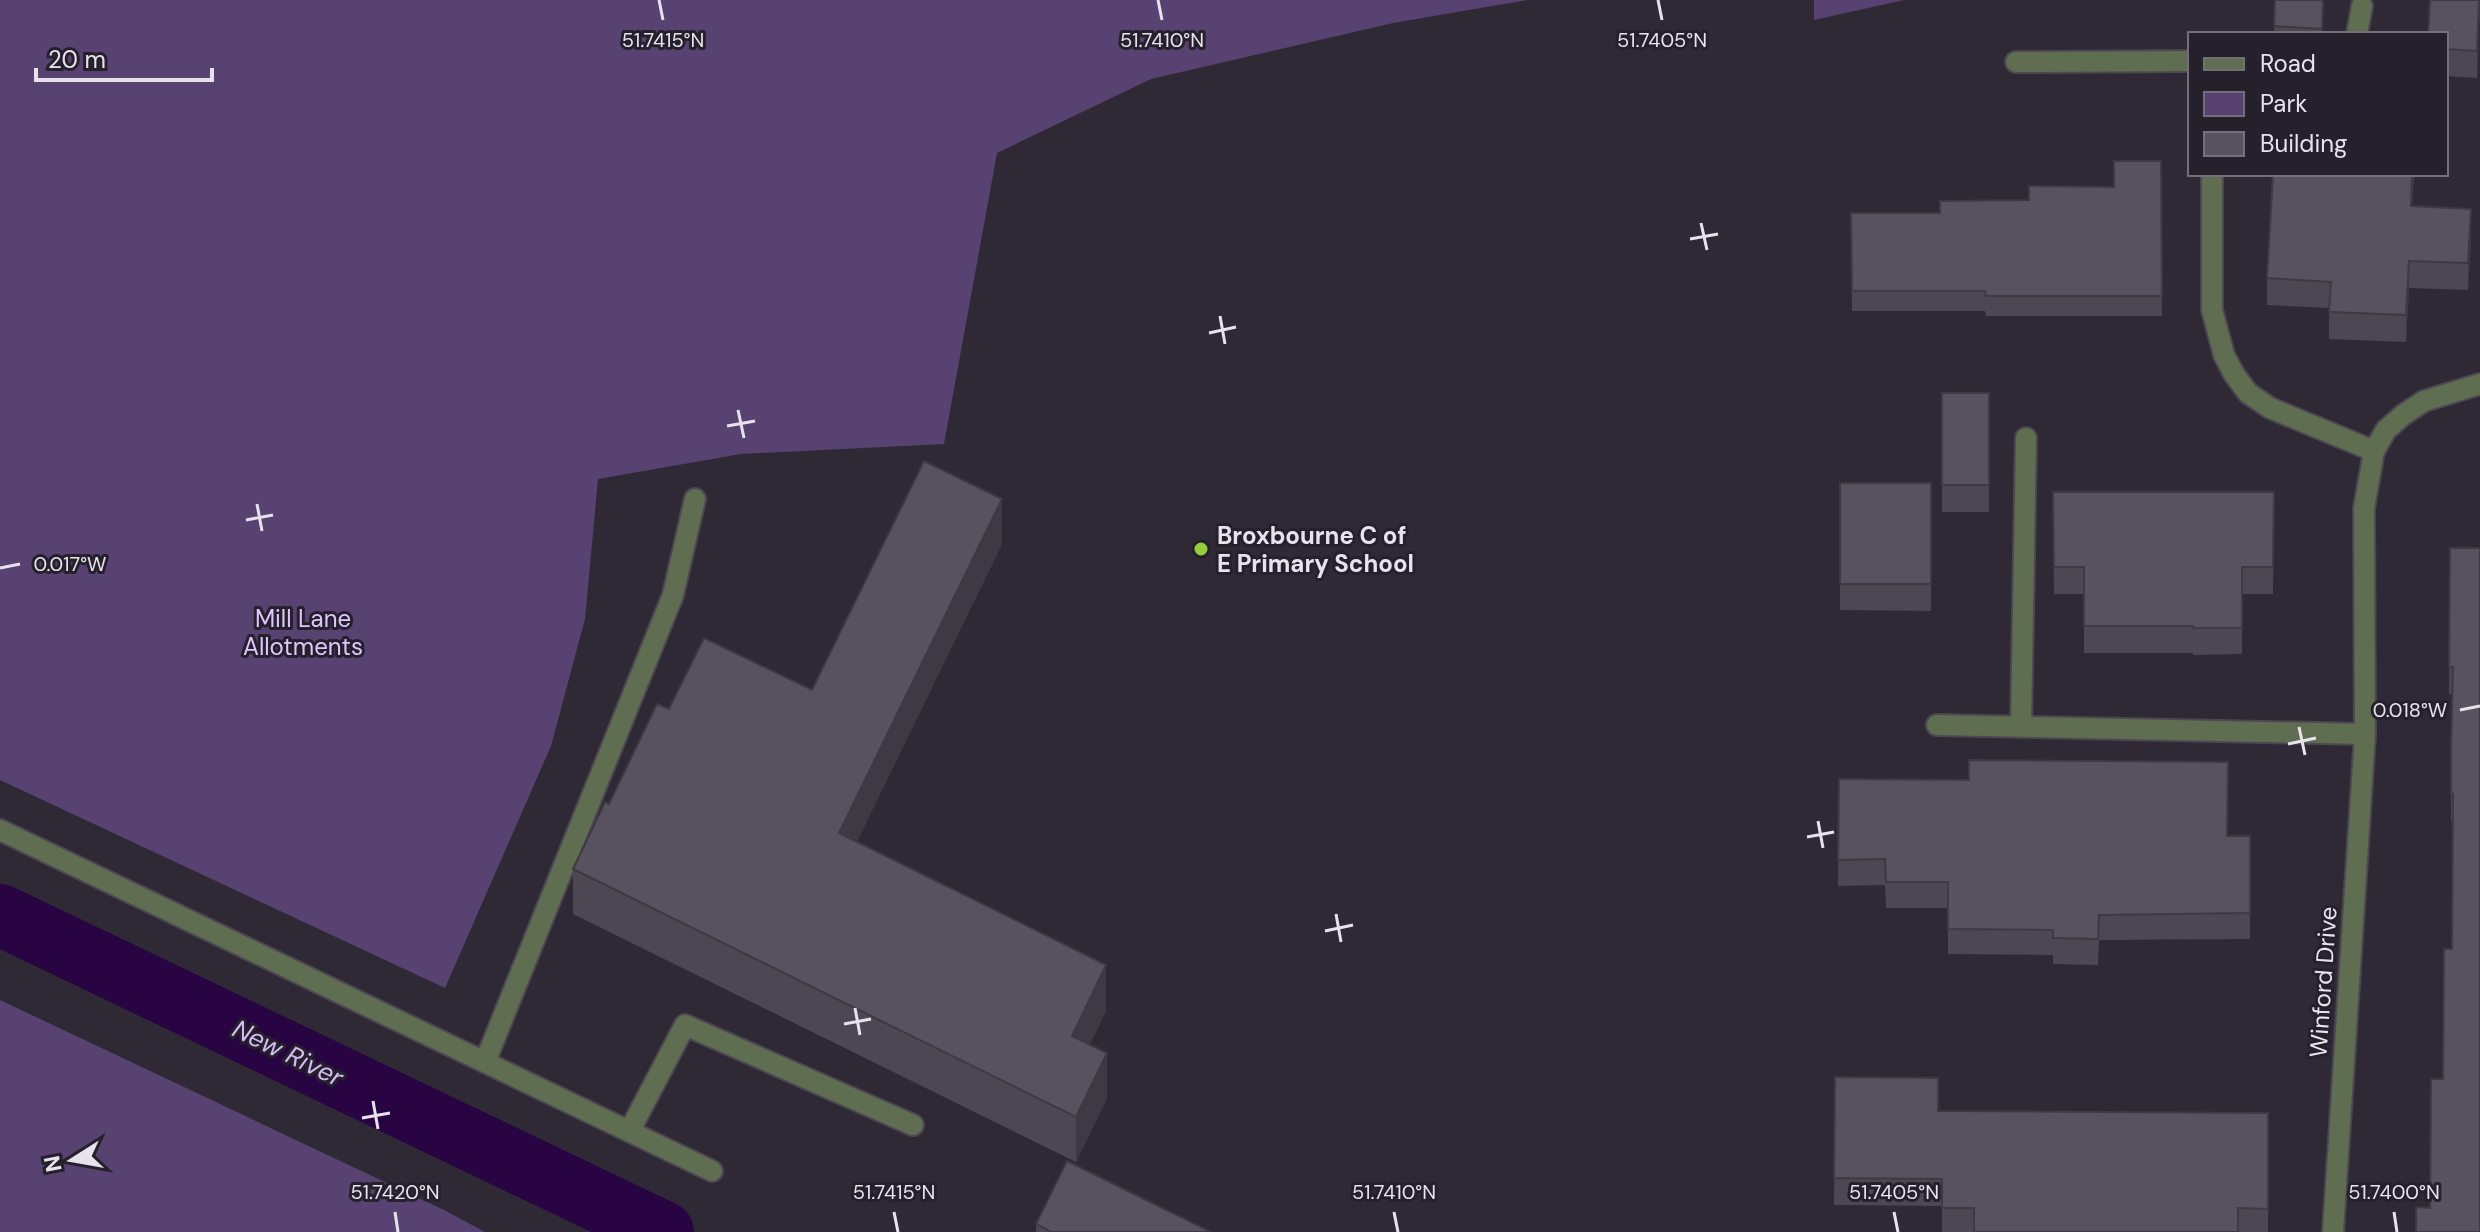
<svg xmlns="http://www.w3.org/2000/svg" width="2480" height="1232" viewBox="0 0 2480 1232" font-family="'DM Sans',sans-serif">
  <rect width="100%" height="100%" fill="#2f2936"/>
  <g fill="#584271">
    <polygon points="0,0 1527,0 1393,23 1151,79 997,153 944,444 741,454 598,479 585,619 551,746 445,988 0,780"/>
    <polygon points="1814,0 1904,0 1814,20"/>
    <polygon points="0,1000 444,1210 485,1232 0,1232"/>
  </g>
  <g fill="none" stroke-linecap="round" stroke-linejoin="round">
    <polyline stroke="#280542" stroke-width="62" points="0,915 663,1232"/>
    <g stroke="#4c4753" stroke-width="24">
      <g id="service">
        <polyline points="2357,34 2362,6"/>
        <polyline points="2021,727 2026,438"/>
        <polyline points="0,830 712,1171"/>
        <polyline points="485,1062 673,595 695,499"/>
        <polyline points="630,1130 685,1025 913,1125"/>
      </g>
    </g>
    <g stroke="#4c4753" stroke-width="24">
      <g id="minor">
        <polyline points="2016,62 2190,61"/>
        <polyline points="2212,174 2212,310 2224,355 2234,374 2248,393 2270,408 2374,451"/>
        <polyline points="1937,725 2365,734"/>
        <polyline points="2333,1232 2365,734 2364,508 2374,451 2386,430 2403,415 2424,401 2480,384"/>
      </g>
    </g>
    <use href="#service" stroke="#5f6d50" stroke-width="20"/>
    <use href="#minor" stroke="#5f6d50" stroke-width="20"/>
  </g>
  <g fill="#4c4753">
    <polygon points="2275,0 2324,0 2322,34 2274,34"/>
    <polygon points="2480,0 2477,78 2446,76 2446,34"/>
    <polygon points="2161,161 2162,316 1986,316 1985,311 1852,311 1851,213 1940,213 2029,200 2114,187"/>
    <polygon points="2273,174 2414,174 2412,206 2471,236 2468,290 2409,288 2406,342 2329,339 2329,308 2267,305 2267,278"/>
    <rect x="1942" y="393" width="47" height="119"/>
    <polygon points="1840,483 1931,483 1931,611 1840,610"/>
    <polygon points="2053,492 2274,492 2273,594 2242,594 2242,654 2193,655 2193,653 2084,653 2084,594 2054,594"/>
    <polygon points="1002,544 856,842 1106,1011 1090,1044 1107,1098 1076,1162 573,914 573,869 669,709 812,690"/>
    <polygon points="2450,548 2480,1232 2430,1208 2443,1079 2452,949 2453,821 2451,821 2451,750 2452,694 2449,694"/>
    <polygon points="1839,779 2228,836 2250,836 2250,939 2099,940 2098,965 2053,964 2053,955 1948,954 1948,908 1886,908 1885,885 1838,886"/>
    <polygon points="1835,1077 1938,1111 2268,1113 2268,1232 1942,1232 1942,1206 1834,1205"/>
    <polygon points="1036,1224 1211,1232 1036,1232"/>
  </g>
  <g fill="#3e3943">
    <polygon points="2479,0 2480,0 2477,78 2477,51"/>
    <polygon points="2471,209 2471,236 2468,290 2468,263"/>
    <polygon points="2409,261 2409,288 2406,342 2406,315"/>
    <polygon points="1002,499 1002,544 839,879 839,833"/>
    <polygon points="1106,965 1106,1011 1072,1081 1072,1036"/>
    <polygon points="1107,1053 1107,1098 1076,1162 1076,1117"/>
  </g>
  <g fill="#585260" stroke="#3e3943" stroke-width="2">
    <polygon points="2275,0 2323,0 2322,29 2274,26"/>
    <polygon points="2430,0 2479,0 2477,51 2446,49 2446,34 2428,34"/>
    <polygon points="2114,161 2161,161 2162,296 1986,296 1985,291 1852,291 1851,213 1940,213 1940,201 2029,200 2029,186 2114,187"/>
    <polygon points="2273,174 2412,174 2411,206 2471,209 2468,263 2409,261 2406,315 2329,312 2331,282 2267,278"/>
    <rect x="1942" y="393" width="47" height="92"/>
    <polygon points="924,461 1002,499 839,833 1106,965 1072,1036 1107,1053 1076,1117 573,869 605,802 609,804 657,704 669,709 704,638 812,690"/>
    <rect x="1840" y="483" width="91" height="101"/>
    <polygon points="2053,492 2274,492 2273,567 2242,567 2242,628 2193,628 2193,626 2084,626 2084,567 2054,567"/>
    <polygon points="2450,548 2480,548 2480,1232 2416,1232 2416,1207 2430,1208 2431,1079 2443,1079 2444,949 2452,949 2453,794 2451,794 2451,750 2453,667 2449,667"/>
    <polygon points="1969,760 2228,762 2227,836 2250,836 2250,913 2099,915 2098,939 2053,938 2053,930 1948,929 1948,882 1886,882 1885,859 1838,860 1839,779 1969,780"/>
    <polygon points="1835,1077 1938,1078 1938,1111 2268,1113 2268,1209 2238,1208 2238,1232 1974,1232 1974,1208 1942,1208 1942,1179 1834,1178"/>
    <polygon points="1067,1161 1211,1232 1051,1232 1036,1224"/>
  </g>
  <path fill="none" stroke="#e7e3ec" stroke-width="3" d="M659,0l4,20M1158,0l4,20M1658,0l4,20M1701,223l6,27M1690,239l28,-5M1220,316l5,28M1209,333l27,-6M738,410l6,28M727,426l28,-5M257,504l5,27M246,520l27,-5M0,568l20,-4M2460,710l20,-4M2299,727l6,28M2288,744l28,-6M1818,821l5,27M1807,837l27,-5M1336,914l5,28M1325,931l28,-6M855,1008l5,27M844,1024l27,-5M373,1101l5,28M362,1118l28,-5M395,1212l3,20M894,1212l4,20M1394,1212l4,20M1894,1212l4,20M2394,1212l3,20"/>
  <circle fill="#95cc3b" stroke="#25202c" stroke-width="3" cx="1201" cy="549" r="8"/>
  <g text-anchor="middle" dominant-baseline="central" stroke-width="6" stroke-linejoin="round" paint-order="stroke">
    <g font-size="24" font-weight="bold" fill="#e7e3ec" stroke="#25202c" text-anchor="start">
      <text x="1217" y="535">Broxbourne C of<tspan x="1217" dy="28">E Primary School</tspan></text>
    </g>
    <g font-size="24" fill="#dfc6ff" stroke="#25202c">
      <text x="303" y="618">Mill Lane<tspan x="303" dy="28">Allotments</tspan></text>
    </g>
    <g font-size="24" fill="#e7e3ec" stroke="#25202c">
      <text transform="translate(2323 982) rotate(-86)">Winford Drive</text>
    </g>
    <g font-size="26" font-style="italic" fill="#d4bbf3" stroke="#25202c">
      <text transform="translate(288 1053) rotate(26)">New River</text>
    </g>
  </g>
  <g font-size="20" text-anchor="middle" fill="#e7e3ec" stroke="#25202c" stroke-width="6" stroke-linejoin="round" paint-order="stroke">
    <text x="663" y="47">51.7415°N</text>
    <text x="1162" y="47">51.7410°N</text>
    <text x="1662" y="47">51.7405°N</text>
    <text x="70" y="571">0.017°W</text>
    <text x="2410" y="717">0.018°W</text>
    <text x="395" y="1199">51.7420°N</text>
    <text x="894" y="1199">51.7415°N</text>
    <text x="1394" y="1199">51.7410°N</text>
    <text x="1894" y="1199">51.7405°N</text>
    <text x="2394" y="1199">51.7400°N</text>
  </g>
  <rect x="2188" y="32" width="260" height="144" fill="#25202c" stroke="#736e79" stroke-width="2"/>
  <rect x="2204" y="58" width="40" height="12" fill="#5f6d50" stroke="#736e79" stroke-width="2"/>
  <text x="2260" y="72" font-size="24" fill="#e7e3ec">Road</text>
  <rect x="2204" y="92" width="40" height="24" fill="#584271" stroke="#736e79" stroke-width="2"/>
  <text x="2260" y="112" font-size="24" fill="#e7e3ec">Park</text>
  <rect x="2204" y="132" width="40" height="24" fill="#585260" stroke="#736e79" stroke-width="2"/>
  <text x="2260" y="152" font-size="24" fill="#e7e3ec">Building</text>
  <g transform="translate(72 1160) rotate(259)" stroke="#25202c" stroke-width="6" paint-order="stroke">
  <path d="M0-6L14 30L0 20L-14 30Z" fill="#e7e3ec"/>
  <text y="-12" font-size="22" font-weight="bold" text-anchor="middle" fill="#e7e3ec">N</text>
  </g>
  <path d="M36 68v12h176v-12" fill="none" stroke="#e7e3ec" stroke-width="4"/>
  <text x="48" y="68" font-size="24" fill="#e7e3ec" stroke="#25202c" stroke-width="6" paint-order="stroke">20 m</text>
</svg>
